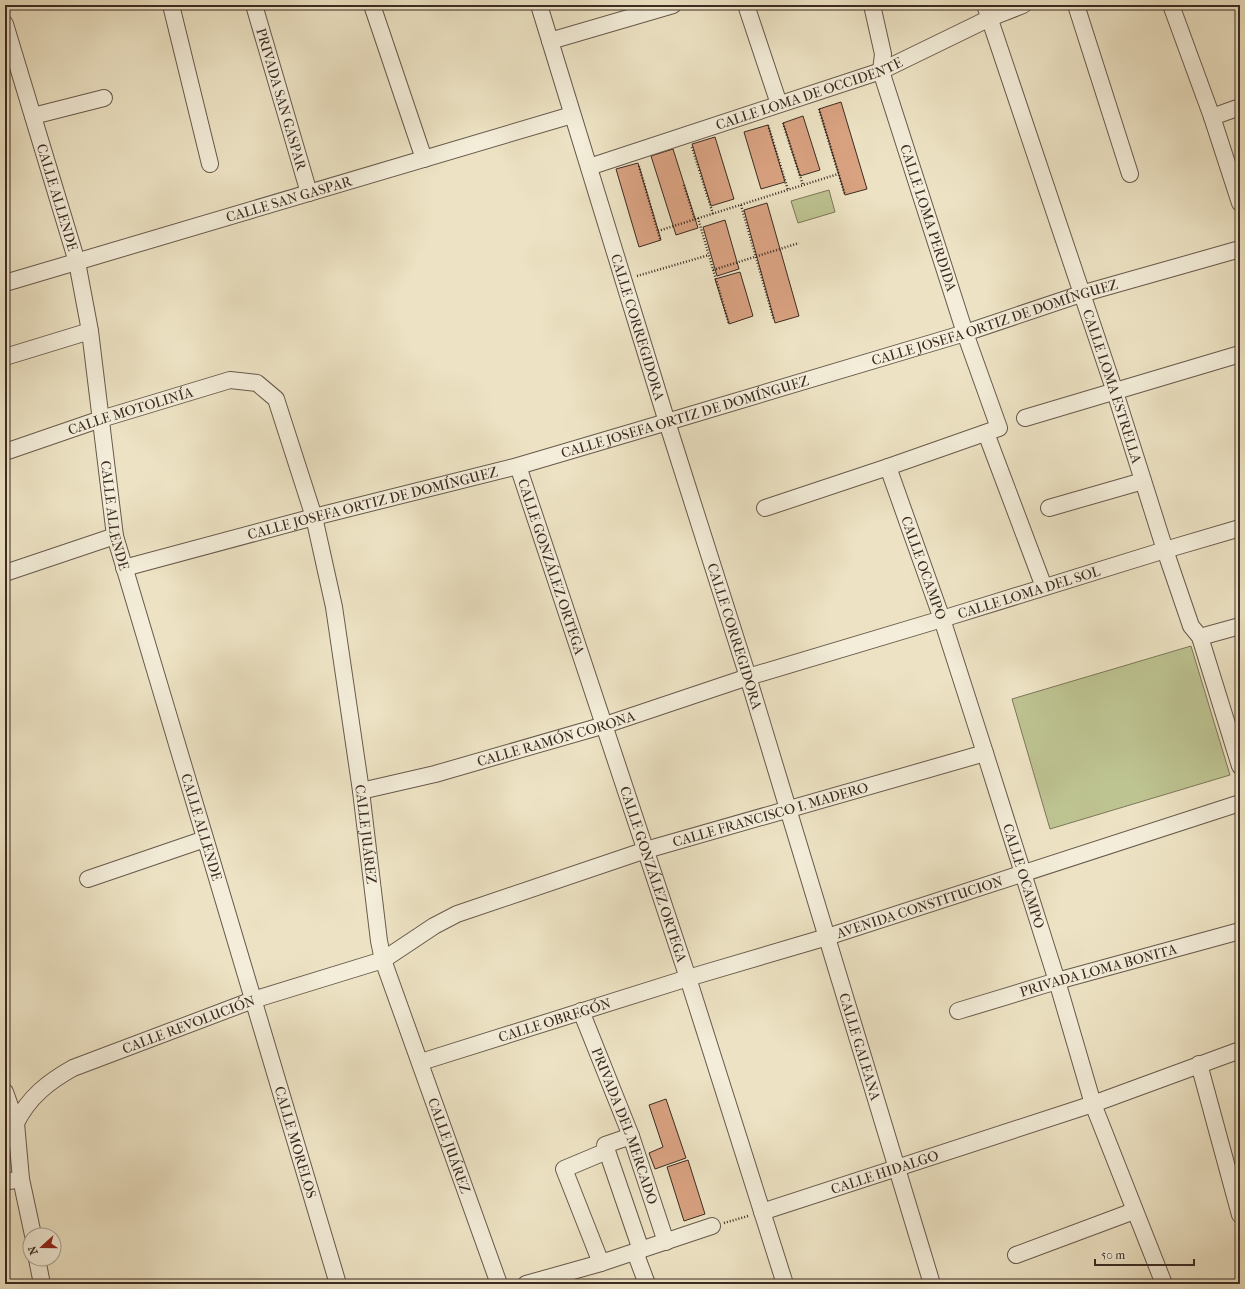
<svg xmlns="http://www.w3.org/2000/svg" width="1245" height="1289" viewBox="0 0 1245 1289" font-family="'IM FELL French Canon',serif">
  <rect width="100%" height="100%" fill="#ede3c4"/>
  <filter id="stains"><feTurbulence type="fractalNoise" baseFrequency=".005" numOctaves="4"/><feColorMatrix values="0 0 0 0 .2 0 0 0 0 .09 0 0 0 0 .02 0 0 0 .5 -.17"/></filter>
  <radialGradient id="worn" r=".72"><stop offset=".6" stop-color="#630" stop-opacity="0"/><stop offset="1" stop-color="#630" stop-opacity=".3"/></radialGradient>
  <g fill="#bdc391" stroke="#7c775a">
    <polygon points="829,190 835,212 798,223 791,201"/>
    <polygon points="1191,646 1230,775 1050,829 1012,699"/>
  </g>
  <g fill="#d9a281" stroke="#3c2b23">
    <polygon points="841,102 867,189 845,195 819,109"/>
    <polygon points="803,116 820,170 800,176 783,123"/>
    <polygon points="768,125 785,182 761,189 744,132"/>
    <polygon points="715,137 734,199 711,206 692,144"/>
    <polygon points="673,149 698,228 676,235 651,156"/>
    <polygon points="638,163 661,240 639,247 616,169"/>
    <polygon points="767,203 799,316 775,323 744,210"/>
    <polygon points="725,220 739,269 717,276 703,227"/>
    <polygon points="740,272 753,316 729,324 715,279"/>
    <polygon points="666,1099 686,1158 655,1169 649,1153 663,1147 649,1105"/>
    <polygon points="688,1160 705,1214 684,1221 667,1167"/>
  </g>
  <g fill="none" stroke-linecap="round" stroke-linejoin="round">
    <g stroke="#68594b" stroke-width="18">
      <g id="minor">
        <polyline points="171,5 210,164"/>
        <path id="s1" d="M254,5l55,188"/>
        <polyline points="372,5 424,159"/>
        <path id="s2" d="M539,5l128,417 81,255 184,607"/>
        <polyline points="746,5 779,104"/>
        <path id="s3" d="M985,5l130,387 50,158 26,76 9,11 40,129"/>
        <polyline points="1076,5 1130,174"/>
        <polyline points="1171,5 1212,117 1240,203"/>
        <path id="s4" d="M5,24l72,238 13,69 25,205 223,748"/>
        <polyline points="550,41 673,5"/>
        <polyline points="33,116 104,98"/>
        <polyline points="1212,117 1240,107"/>
        <path id="s5" d="M589,167l292,-96 109,-53 33,-13"/>
        <path id="s6" d="M5,283l567,-168"/>
        <polyline points="5,357 90,331"/>
        <polyline points="1025,418 1240,354"/>
        <polyline points="986,433 1044,587"/>
        <path id="s7" d="M5,452l96,-33 129,-39 27,3 19,16 38,118 20,90 27,184 18,150 4,19 116,324"/>
        <path id="s8" d="M518,466l170,512 97,306"/>
        <path id="s9" d="M888,467l54,152 43,134 72,228 36,123 71,180"/>
        <polyline points="765,508 888,467 999,428 965,333 881,71 883,54 872,5"/>
        <polyline points="1049,508 1143,481"/>
        <path id="s10" d="M124,568l190,-51 204,-51 149,-44 298,-89 116,-39 159,-45"/>
        <polyline points="5,573 115,536"/>
        <polyline points="1200,637 1240,626"/>
        <path id="s11" d="M361,791l74,-17 170,-49 143,-48 194,-58 223,-69 75,-22"/>
        <polyline points="88,879 205,839"/>
        <path id="s12" d="M581,1011l50,125 35,106"/>
        <path id="s13" d="M958,1011l99,-30 183,-50"/>
        <path id="s14" d="M421,1062l267,-84 139,-41 413,-134"/>
        <polyline points="1199,1064 1240,1215"/>
        <polyline points="5,1092 16,1123 21,1179 33,1235"/>
        <path id="s15" d="M16,1123c13,-26 32,-41 57,-55l180,-68 130,-40 51,-34 23,-12 189,-64 339,-97"/>
        <polyline points="631,1136 605,1145 641,1250"/>
        <polyline points="5,1182 21,1179"/>
        <path id="s16" d="M762,1212l331,-108 147,-54"/>
        <polyline points="635,1252 647,1284"/>
        <polyline points="1016,1255 1134,1211"/>
        <polyline points="37,1259 42,1284"/>
        <polyline points="601,1263 564,1169 607,1151"/>
        <polyline points="526,1284 601,1263 712,1226"/>
      </g>
    </g>
    <g stroke="#3c2b23" stroke-width="2.5" stroke-dasharray="1 2" stroke-linecap="butt">
      <polyline points="819,109 845,195"/>
      <polyline points="783,123 803,185"/>
      <polyline points="768,125 788,190"/>
      <polyline points="692,147 713,214"/>
      <polyline points="639,166 660,239"/>
      <polyline points="684,185 695,220"/>
      <polyline points="741,205 774,320"/>
      <polyline points="698,218 729,324"/>
      <polyline points="658,231 838,174"/>
      <polyline points="713,270 799,243"/>
      <polyline points="637,276 709,255"/>
      <polyline points="724,1223 748,1216"/>
    </g>
    <use href="#minor" stroke="#f3edd9" stroke-width="16"/>
  </g>
  <g text-anchor="middle" dominant-baseline="central" stroke-width="3" stroke-linejoin="round" paint-order="stroke">
    <g font-size="14" fill="#3c2b23" stroke="#f3edd9">
      <text stroke="none"><textPath href="#s5" startOffset="232">CALLE LOMA DE OCCIDENTE</textPath></text>
      <text stroke="none"><textPath href="#s1" startOffset="98">PRIVADA SAN GASPAR</textPath></text>
      <text stroke="none"><textPath href="#s4" startOffset="181">CALLE ALLENDE</textPath></text>
      <text stroke="none"><textPath href="#s6" startOffset="296">CALLE SAN GASPAR</textPath></text>
      <text transform="translate(928 218) rotate(72)">CALLE LOMA PERDIDA</text>
      <text stroke="none"><textPath href="#s10" startOffset="905">CALLE JOSEFA ORTIZ DE DOMÍNGUEZ</textPath></text>
      <text stroke="none"><textPath href="#s2" startOffset="337">CALLE CORREGIDORA</textPath></text>
      <text stroke="none"><textPath href="#s3" startOffset="402">CALLE LOMA ESTRELLA</textPath></text>
      <text stroke="none"><textPath href="#s7" startOffset="132">CALLE MOTOLINÍA</textPath></text>
      <text stroke="none"><textPath href="#s10" startOffset="581">CALLE JOSEFA ORTIZ DE DOMÍNGUEZ</textPath></text>
      <text stroke="none"><textPath href="#s10" startOffset="257">CALLE JOSEFA ORTIZ DE DOMÍNGUEZ</textPath></text>
      <text stroke="none"><textPath href="#s4" startOffset="505">CALLE ALLENDE</textPath></text>
      <text stroke="none"><textPath href="#s8" startOffset="106">CALLE GONZÁLEZ ORTEGA</textPath></text>
      <text stroke="none"><textPath href="#s9" startOffset="107">CALLE OCAMPO</textPath></text>
      <text stroke="none"><textPath href="#s11" startOffset="697">CALLE LOMA DEL SOL</textPath></text>
      <text stroke="none"><textPath href="#s2" startOffset="661">CALLE CORREGIDORA</textPath></text>
      <text stroke="none"><textPath href="#s11" startOffset="202">CALLE RAMÓN CORONA</textPath></text>
      <text stroke="none"><textPath href="#s15" startOffset="825">CALLE FRANCISCO I. MADERO</textPath></text>
      <text stroke="none"><textPath href="#s4" startOffset="829">CALLE ALLENDE</textPath></text>
      <text stroke="none"><textPath href="#s7" startOffset="734">CALLE JUÁREZ</textPath></text>
      <text stroke="none"><textPath href="#s8" startOffset="430">CALLE GONZÁLEZ ORTEGA</textPath></text>
      <text stroke="none"><textPath href="#s9" startOffset="431">CALLE OCAMPO</textPath></text>
      <text stroke="none"><textPath href="#s14" startOffset="522">AVENIDA CONSTITUCION</textPath></text>
      <text stroke="none"><textPath href="#s13" startOffset="146">PRIVADA LOMA BONITA</textPath></text>
      <text stroke="none"><textPath href="#s14" startOffset="140">CALLE OBREGÓN</textPath></text>
      <text stroke="none"><textPath href="#s15" startOffset="204">CALLE REVOLUCIÓN</textPath></text>
      <text stroke="none"><textPath href="#s2" startOffset="1090">CALLE GALEANA</textPath></text>
      <text stroke="none"><textPath href="#s12" startOffset="123">PRIVADA DEL MERCADO</textPath></text>
      <text stroke="none"><textPath href="#s4" startOffset="1158">CALLE MORELOS</textPath></text>
      <text stroke="none"><textPath href="#s7" startOffset="1058">CALLE JUÁREZ</textPath></text>
      <text stroke="none"><textPath href="#s16" startOffset="129">CALLE HIDALGO</textPath></text>
    </g>
  </g>
  <rect width="1245" height="1289" fill="none" stroke="#ede3c4" stroke-width="20"/>
  <rect x="6" y="6" width="1233" height="1277" fill="none" stroke="#3c2b23" stroke-width="2"/>
  <rect x="10" y="10" width="1225" height="1269" fill="none" stroke="#3c2b23"/>
  <g transform="translate(42 1247) rotate(249)"><circle r="19" fill="#f3edd9" stroke="#aa9f90"/>
  <path d="M0-3L7 15L0 10L-7 15Z" fill="#8f2418"/>
  <text y="-6" font-size="11" font-weight="bold" text-anchor="middle" fill="#3c2b23">N</text>
  </g>
  <path d="M1095 1259v6h99v-6" fill="none" stroke="#3c2b23" stroke-width="2"/>
  <text x="1101" y="1259" font-size="12" fill="#3c2b23" stroke="#f3edd9" stroke-width="3" paint-order="stroke">50 m</text>
  <rect width="100%" height="100%" filter="url(#stains)"/>
  <rect width="100%" height="100%" fill="url(#worn)"/>
</svg>
